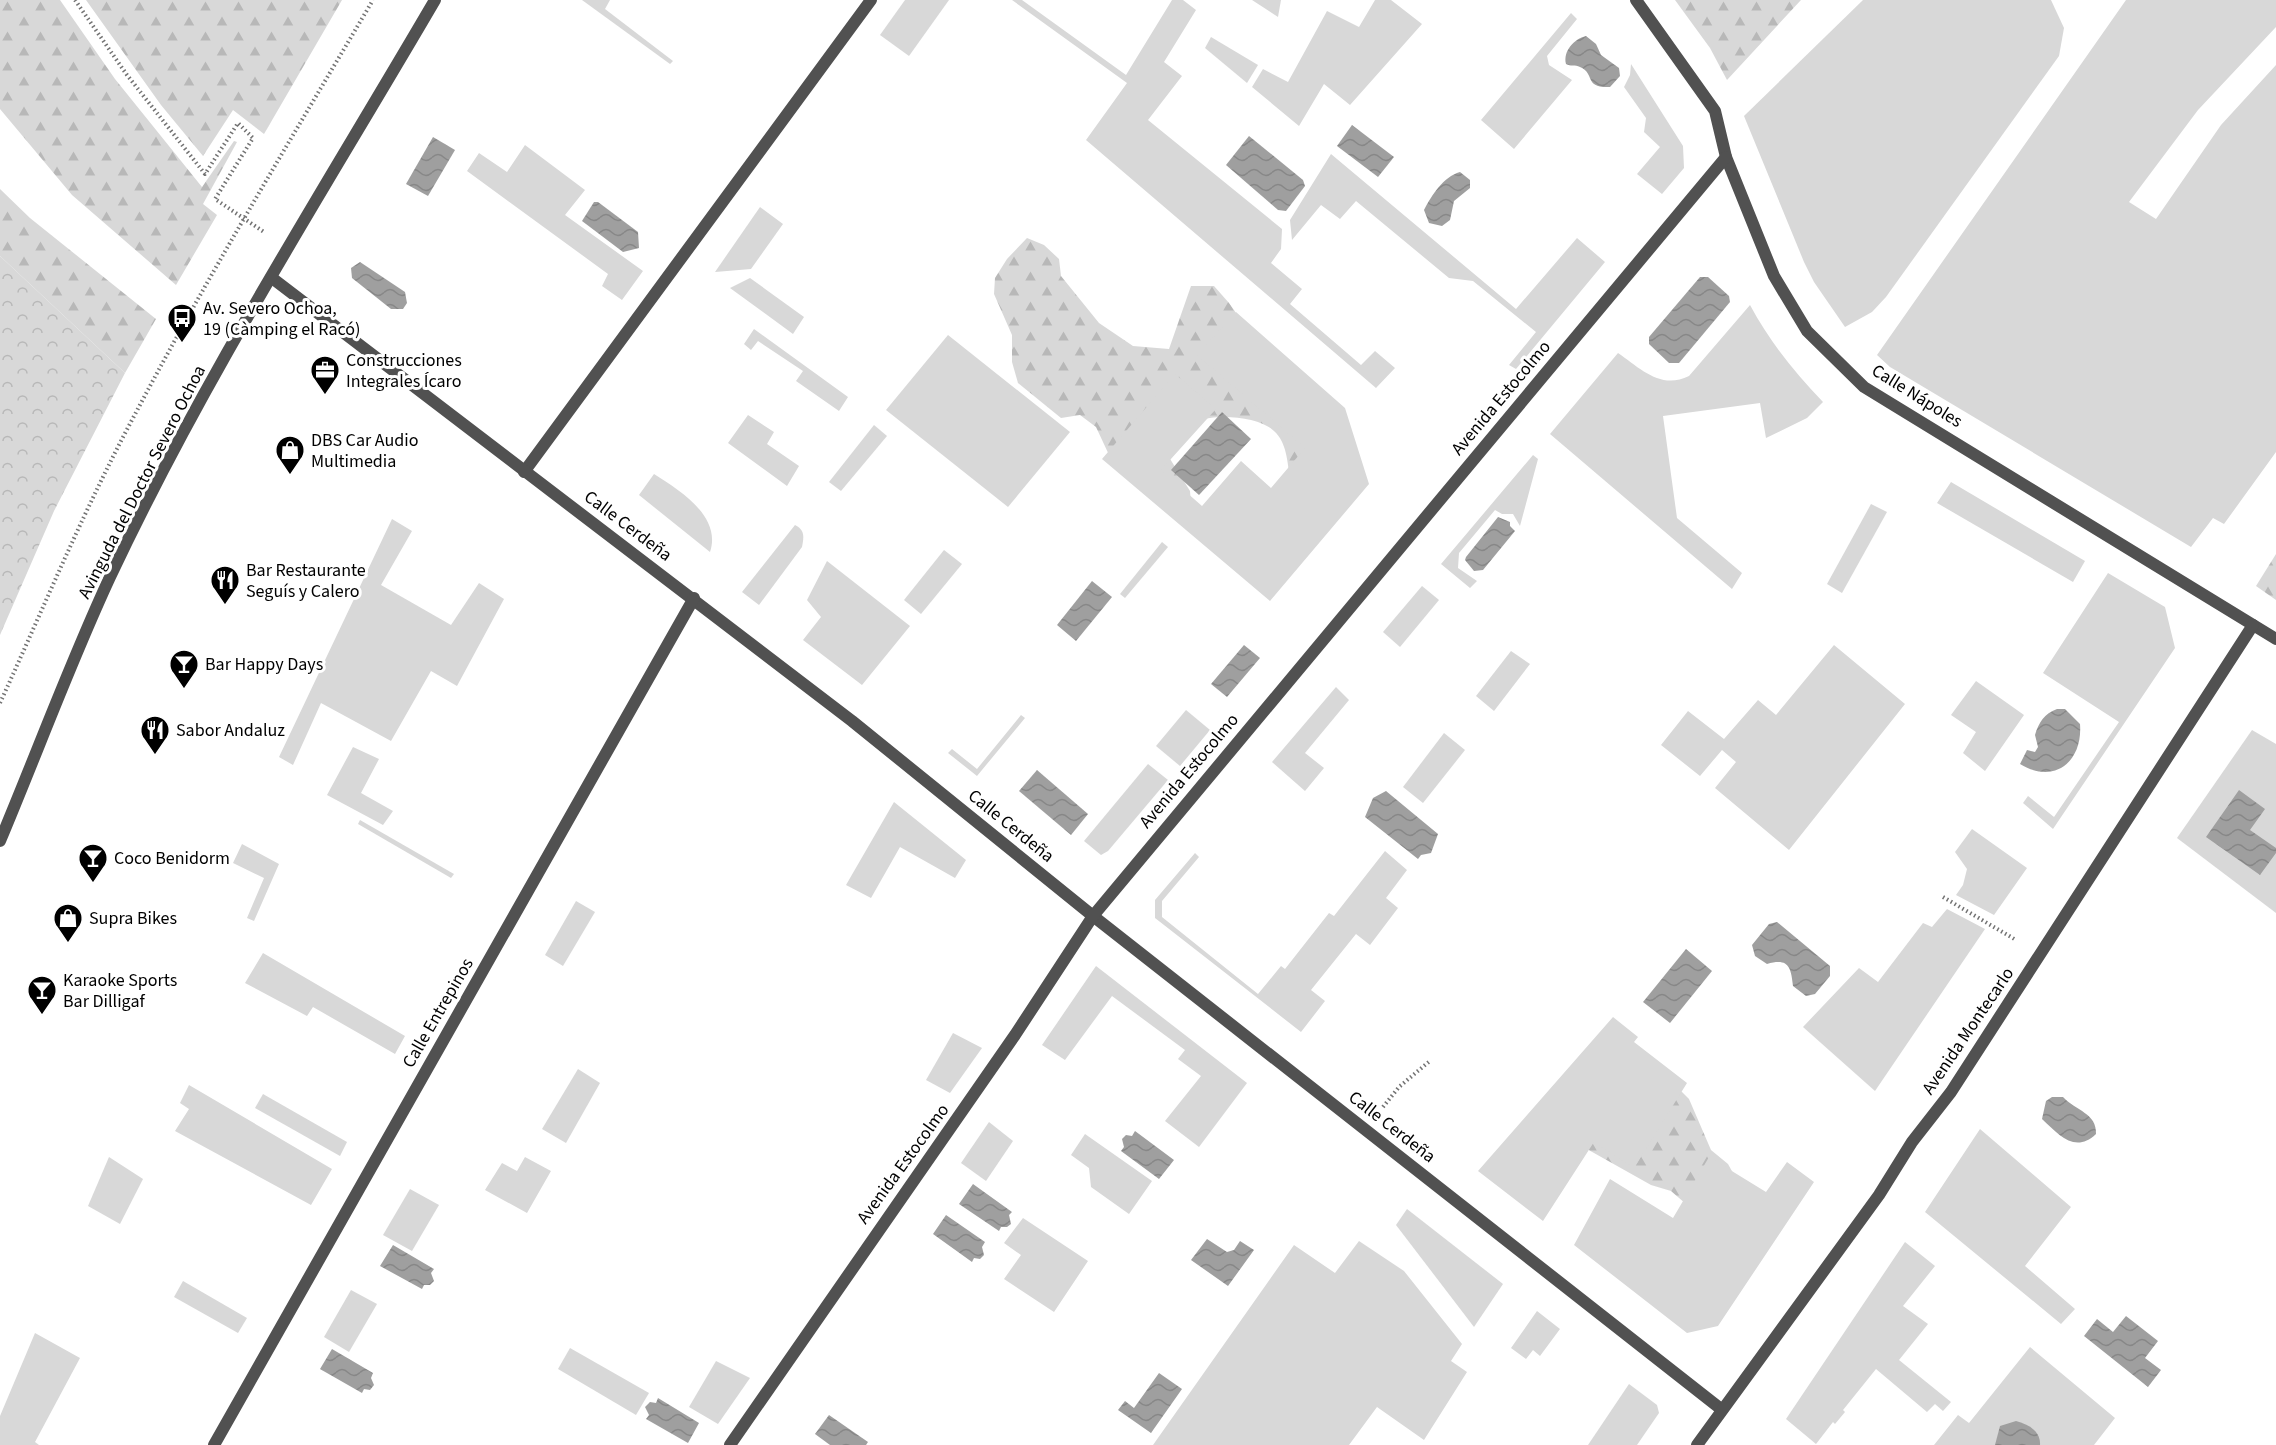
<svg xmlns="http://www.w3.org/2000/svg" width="2276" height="1445" viewBox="0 0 2276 1445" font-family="'Source Sans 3',sans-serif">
  <defs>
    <pattern id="forest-firs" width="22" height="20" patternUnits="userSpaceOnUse" patternTransform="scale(1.5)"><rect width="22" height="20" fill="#d8d8d8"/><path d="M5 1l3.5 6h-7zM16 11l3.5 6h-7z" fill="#b8b8b8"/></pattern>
    <pattern id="park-crowns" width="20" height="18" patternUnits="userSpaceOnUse" patternTransform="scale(1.5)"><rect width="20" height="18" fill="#d8d8d8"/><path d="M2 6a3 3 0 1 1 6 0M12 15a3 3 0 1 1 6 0" fill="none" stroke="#b8b8b8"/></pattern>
    <pattern id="water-waves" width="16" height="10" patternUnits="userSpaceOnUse" patternTransform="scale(1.5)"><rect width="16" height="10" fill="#9f9f9f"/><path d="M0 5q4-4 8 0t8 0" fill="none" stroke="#878787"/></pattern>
  </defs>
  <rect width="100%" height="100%" fill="#fff"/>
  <g fill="url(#forest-firs)">
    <polygon points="0,0 60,0 115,79 202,187 234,141 237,142 203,204 217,215 176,285 72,195 0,109"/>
    <polygon points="86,0 342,0 264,134 233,110 203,156 161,105"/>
    <polygon points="1675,0 1801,0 1727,80 1710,48"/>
    <polygon points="0,189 30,218 156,319 125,373 0,256"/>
    <path d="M1027,238l17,7 15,14 2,17 38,47 34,23 36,3 22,-63h23l15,17 17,24 90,84 -46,67c-3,-17 -3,-35 -16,-47 -13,-14 -58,-18 -75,-10 -11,6 -22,24 -32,33l23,37 1,13 -81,-47 -14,-30 -16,-12 -19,3 -43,-35 -6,-21v-27l-18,-41 1,-16 12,-19z"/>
    <polygon points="2276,554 2276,600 2256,586"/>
    <polygon points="1671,1081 1689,1099 1711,1150 1728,1164 1743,1191 1694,1211 1671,1191 1651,1185 1578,1144"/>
  </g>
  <polygon fill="url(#park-crowns)" points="0,256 125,373 54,511 0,635"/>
  <g fill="#d8d8d8">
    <polygon points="582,0 610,0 605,9 673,61 670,64"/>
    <polygon points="905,0 949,0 909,56 880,35"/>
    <polygon points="1012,0 1022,0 1126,75 1172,0 1183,0 1196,10 1164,62 1182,76 1148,120 1282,229 1281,249 1271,263 1302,289 1290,304 1361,365 1375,351 1395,368 1376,388 1086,140 1127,83"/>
    <polygon points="1252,0 1281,0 1278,17"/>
    <polygon points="1375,0 1391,0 1422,24 1350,105 1324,84 1299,126 1252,87 1263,69 1288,82 1327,11 1359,27"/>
    <polygon points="1863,0 2051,0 2064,28 2059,56 1886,297 1872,312 1845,327 1814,282 1804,262 1744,116"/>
    <polygon points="2126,0 2276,0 2276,27 2198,110 2129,202 2156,219 2221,125 2276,65 2276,452 2224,524 2213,518 2191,547 1890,367 1877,355"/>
    <polygon points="1571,13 1577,19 1547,56 1549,65 1572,80 1514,149 1481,120"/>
    <polygon points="1211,37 1258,65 1247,83 1205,48"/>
    <polygon points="1631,64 1683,146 1684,168 1662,194 1637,174 1660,147 1644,132 1646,118 1624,87 1630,75"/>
    <polygon points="525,145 585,190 565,215 643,271 622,300 602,286 608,274 467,171 479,153 507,172"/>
    <polygon points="1331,154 1516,309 1577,238 1605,262 1516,369 1509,365 1536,332 1473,281 1449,278 1356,201 1340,219 1321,205 1292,240 1290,220"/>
    <polygon points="760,207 783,224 751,269 715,272"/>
    <polygon points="750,278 804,317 793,334 730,288"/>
    <path d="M1750,305c20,37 44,67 73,97l-16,16 -41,20 -6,-35 -97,13 14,102 65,55 -10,16 -182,-155 68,-81c23,16 43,37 71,23z"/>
    <polygon points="1236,312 1345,408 1369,484 1270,601 1102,459 1175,374 1216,409 1161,470 1202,506 1241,461 1271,488 1305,448 1197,355"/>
    <polygon points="754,329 848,397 839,411 796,381 803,371 758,341 751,350 744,344"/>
    <polygon points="948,335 1070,432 1008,507 886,410"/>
    <polygon points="748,415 774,432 767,444 799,466 787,486 728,443"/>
    <polygon points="874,425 887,436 841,491 829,482"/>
    <polygon points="1533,455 1538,459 1520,526 1513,514 1502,514 1495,510 1459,553 1458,568 1477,581 1470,588 1441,564"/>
    <path d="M654,474c25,16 68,42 56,78l-71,-57z"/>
    <polygon points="1951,482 2085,561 2073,582 1937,503"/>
    <polygon points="1871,504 1887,512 1842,593 1827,584"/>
    <polygon points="392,519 412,531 381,585 451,625 479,583 504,599 457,686 431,671 391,741 321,703 293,765 279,757"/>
    <path d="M795,525c10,5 9,12 7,22l-43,58 -17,-13z"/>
    <polygon points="1162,542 1168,547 1125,598 1120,594"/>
    <polygon points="944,550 962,564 921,614 904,600"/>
    <polygon points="827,561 910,626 862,685 803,640 821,617 807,600"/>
    <polygon points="2108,573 2165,607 2175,648 2053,829 2023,803 2028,796 2054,817 2119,722 2043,673"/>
    <polygon points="1422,586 1439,600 1400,647 1383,632"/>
    <polygon points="1834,645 1905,704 1789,850 1715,788 1736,762 1722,750 1700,776 1661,745 1688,711 1724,739 1758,700 1776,715"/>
    <polygon points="1511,651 1530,664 1494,711 1476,696"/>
    <polygon points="1976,681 2024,715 1985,771 1963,753 1976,732 1951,715"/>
    <polygon points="1336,687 1349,700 1305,753 1324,768 1305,791 1272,762"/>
    <polygon points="1186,710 1210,730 1180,766 1156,746"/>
    <polygon points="1021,715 1025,718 977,776 948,753 952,749 977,769"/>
    <polygon points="2252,730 2276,744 2276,913 2177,838"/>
    <polygon points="1444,733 1465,750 1423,803 1403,787"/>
    <polygon points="353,747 379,759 361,793 393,811 383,825 327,795"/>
    <polygon points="1148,764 1168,780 1108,851 1101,855 1084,841"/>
    <polygon points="894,802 966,860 955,878 900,847 871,898 846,885"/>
    <polygon points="360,820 454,874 451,878 358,824"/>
    <polygon points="1972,829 2027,868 1994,915 1956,895 1963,885 1967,869 1955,852"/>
    <polygon points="242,844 279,864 254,921 247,918 264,878 233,863"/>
    <polygon points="1385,851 1407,870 1386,898 1398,908 1370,945 1356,934 1311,990 1325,1001 1301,1032 1155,918 1155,900 1195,853 1199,857 1162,901 1162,917 1258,994 1281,966 1285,969 1329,913 1334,916"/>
    <polygon points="576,901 595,912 563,966 545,955"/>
    <polygon points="1947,909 1985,929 1875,1091 1803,1027 1859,968 1878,982 1923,923 1932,927"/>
    <polygon points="263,953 405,1036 395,1054 313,1007 307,1016 245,983"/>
    <polygon points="1096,966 1247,1083 1199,1147 1165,1121 1201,1076 1178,1059 1185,1050 1112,996 1065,1060 1042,1045"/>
    <polygon points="1613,1017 1638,1037 1634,1042 1687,1083 1634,1168 1594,1142 1543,1221 1478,1171"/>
    <polygon points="953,1033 982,1048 950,1093 926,1080"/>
    <polygon points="578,1069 600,1083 566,1143 542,1129"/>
    <polygon points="189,1085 332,1169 311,1205 175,1131 189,1109 180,1103"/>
    <polygon points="263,1094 347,1142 340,1156 255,1108"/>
    <polygon points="989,1122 1013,1141 986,1181 961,1163"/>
    <polygon points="1980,1129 2071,1207 2025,1266 2075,1309 2061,1324 1925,1212"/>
    <polygon points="1085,1134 1152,1181 1129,1214 1091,1187 1089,1168 1071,1155"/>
    <polygon points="109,1157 143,1179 120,1224 88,1206"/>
    <polygon points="525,1157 551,1171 527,1213 485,1190 502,1163 517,1171"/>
    <polygon points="1709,1157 1766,1192 1787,1162 1814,1182 1718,1326 1687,1333 1574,1245 1610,1179 1673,1218"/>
    <polygon points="410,1189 439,1205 412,1251 383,1235"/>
    <polygon points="1407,1209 1503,1284 1474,1327 1396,1225"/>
    <polygon points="1023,1218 1088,1261 1054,1312 1004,1279 1021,1255 1004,1243"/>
    <polygon points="1359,1241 1404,1271 1462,1344 1451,1361 1467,1372 1424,1440 1377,1407 1349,1445 1153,1445 1294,1245 1335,1273"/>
    <polygon points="1905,1242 1935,1266 1903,1306 1928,1324 1899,1360 1951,1402 1943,1411 1935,1404 1927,1412 1876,1369 1843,1410 1845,1412 1835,1424 1833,1422 1816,1444 1786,1419"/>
    <polygon points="183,1281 247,1318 238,1333 174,1297"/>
    <polygon points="351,1290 377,1304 349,1352 324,1337"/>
    <polygon points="1537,1311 1560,1329 1540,1356 1533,1350 1526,1359 1511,1348"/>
    <polygon points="35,1333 80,1358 35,1442 39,1445 0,1445 0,1416"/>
    <polygon points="2030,1347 2115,1418 2094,1445 1934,1445 1958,1415 1969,1423"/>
    <polygon points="570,1348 649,1393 636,1415 558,1369"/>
    <polygon points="716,1361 750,1378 718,1424 689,1407"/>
    <polygon points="1629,1384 1657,1405 1659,1413 1637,1445 1588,1445"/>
  </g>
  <g fill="url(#water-waves)">
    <path d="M1586,36l10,8 5,11 18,13 1,8 -10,11c-27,1 -14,-13 -30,-20 -5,-3 -9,0 -14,-3 -3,-13 8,-25 20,-28z"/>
    <polygon points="1352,125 1394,157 1378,177 1337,146"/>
    <polygon points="1249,136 1303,180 1305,186 1286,211 1278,210 1226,165"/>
    <polygon points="433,137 455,150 428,196 406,184"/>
    <path d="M1460,172l10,8v8l-16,13 -4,19 -8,6 -13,-3 -5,-13c8,-15 19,-33 36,-38z"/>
    <polygon points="594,202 598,202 638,232 639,248 623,252 582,221"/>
    <polygon points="360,262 405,292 407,303 403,309 391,309 352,278 351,268"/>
    <polygon points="1700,277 1708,277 1729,296 1730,302 1679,363 1669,363 1649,344 1649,337"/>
    <polygon points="1222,412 1251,439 1199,495 1171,470"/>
    <polygon points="1498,517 1510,522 1510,526 1515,531 1483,570 1474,571 1465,560 1466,557"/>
    <polygon points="1092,581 1112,597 1076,641 1057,625"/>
    <polygon points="1244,645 1260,658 1227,697 1211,684"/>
    <path d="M2057,709h8l15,15c3,38 -26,61 -60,40l7,-14 8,2 3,-5 -3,-12c4,-13 9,-21 22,-26z"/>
    <polygon points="1037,770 1088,814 1071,835 1019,791"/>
    <polygon points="2239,790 2265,809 2250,830 2276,848 2276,853 2260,875 2206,837"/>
    <polygon points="1386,791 1438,834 1431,853 1421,855 1418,859 1365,817 1373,798"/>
    <path d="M1777,922l53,44v10l-15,18 -9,2 -13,-10c-2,-20 -5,-28 -26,-22l-12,-8 -3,-11 17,-21z"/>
    <polygon points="1686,949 1712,971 1670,1023 1643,1002"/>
    <path d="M2052,1097h11c13,14 34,16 33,37 -21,20 -37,1 -54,-15l4,-18z"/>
    <polygon points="1135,1131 1174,1160 1159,1179 1121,1151 1124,1147 1122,1139 1126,1135 1132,1136"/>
    <polygon points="973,1184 1012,1212 1009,1215 1011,1224 1007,1227 1001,1227 999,1231 959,1204"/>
    <polygon points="946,1215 985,1242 982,1247 984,1255 980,1259 974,1258 972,1262 933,1234"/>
    <polygon points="1207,1239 1227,1252 1234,1250 1240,1241 1254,1250 1228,1286 1191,1260"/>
    <polygon points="393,1245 434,1269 431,1273 434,1281 430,1285 424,1285 422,1289 380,1266"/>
    <polygon points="2126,1316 2158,1341 2145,1358 2161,1370 2148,1387 2084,1336 2097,1319 2113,1332"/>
    <polygon points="332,1349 373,1373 371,1378 374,1385 370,1390 364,1389 362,1393 320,1369"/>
    <polygon points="1159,1373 1182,1389 1151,1433 1118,1410 1125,1401 1134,1408"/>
    <polygon points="658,1398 699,1423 688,1443 646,1419 649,1415 645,1407 650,1402 656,1403"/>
    <polygon points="829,1415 868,1442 866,1445 830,1445 815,1434"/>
    <path d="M2016,1421c12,3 25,10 24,24h-45l5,-19z"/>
  </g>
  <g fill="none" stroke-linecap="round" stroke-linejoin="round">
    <g stroke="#737373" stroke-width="4" stroke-dasharray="1.5 3" stroke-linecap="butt">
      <polyline points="75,0 127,75 205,174 238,123 253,138 215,199 264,232"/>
      <path d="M0,703c43,-94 83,-191 132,-283 75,-143 159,-281 241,-420"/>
      <polyline points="1943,897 2016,940"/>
      <polyline points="1383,1107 1399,1087 1431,1060"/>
    </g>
    <polyline stroke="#515151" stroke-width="12" points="524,472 871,0"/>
    <g stroke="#515151" stroke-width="12">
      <polyline points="1636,0 1715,111 1726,157 1774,276 1807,331 1864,387 2276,639"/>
      <polyline points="272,278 852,721 1093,916 1721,1409"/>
      <polyline points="214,1445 694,598"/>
      <polyline points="730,1445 1015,1035 1093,916 1726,157"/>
      <polyline points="1697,1445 1879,1195 1912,1142 1951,1092 2253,625"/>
    </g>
    <path stroke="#515151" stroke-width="12" d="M0,841c37,-88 70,-178 110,-264 94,-200 214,-387 325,-577"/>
  </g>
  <defs>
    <g id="bus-pin" transform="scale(1.5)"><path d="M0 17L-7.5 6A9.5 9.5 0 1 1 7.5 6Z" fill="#000" stroke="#fff"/><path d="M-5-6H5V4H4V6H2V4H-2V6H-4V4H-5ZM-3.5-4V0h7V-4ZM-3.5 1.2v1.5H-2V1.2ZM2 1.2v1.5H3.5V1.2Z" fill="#fff"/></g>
    <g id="office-pin" transform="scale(1.5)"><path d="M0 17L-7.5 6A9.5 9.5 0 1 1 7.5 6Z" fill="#000" stroke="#fff"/><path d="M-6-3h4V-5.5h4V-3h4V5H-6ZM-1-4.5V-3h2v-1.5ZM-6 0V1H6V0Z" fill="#fff"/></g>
    <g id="shop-pin" transform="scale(1.5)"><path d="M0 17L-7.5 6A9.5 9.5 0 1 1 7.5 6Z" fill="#000" stroke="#fff"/><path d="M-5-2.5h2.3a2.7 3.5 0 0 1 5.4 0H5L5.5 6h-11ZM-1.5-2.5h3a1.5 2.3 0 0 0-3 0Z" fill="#fff"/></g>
    <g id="restaurant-pin" transform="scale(1.5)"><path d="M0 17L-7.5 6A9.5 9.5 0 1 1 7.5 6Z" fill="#000" stroke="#fff"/><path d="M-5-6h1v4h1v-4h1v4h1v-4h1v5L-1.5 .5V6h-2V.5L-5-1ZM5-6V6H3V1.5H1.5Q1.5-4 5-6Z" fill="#fff"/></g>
    <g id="bar-pin" transform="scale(1.5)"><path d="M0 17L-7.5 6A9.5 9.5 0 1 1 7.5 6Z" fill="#000" stroke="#fff"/><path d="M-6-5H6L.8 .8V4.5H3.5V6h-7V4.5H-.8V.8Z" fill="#fff"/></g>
  </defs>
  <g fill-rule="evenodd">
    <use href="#bus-pin" x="182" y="318"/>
    <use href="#office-pin" x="325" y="370"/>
    <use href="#shop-pin" x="290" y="450"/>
    <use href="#restaurant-pin" x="225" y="580"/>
    <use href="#bar-pin" x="184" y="664"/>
    <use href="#restaurant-pin" x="155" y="730"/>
    <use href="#bar-pin" x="93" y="858"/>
    <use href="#shop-pin" x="68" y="918"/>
    <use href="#bar-pin" x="42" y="990"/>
  </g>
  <g text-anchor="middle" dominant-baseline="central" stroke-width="6" stroke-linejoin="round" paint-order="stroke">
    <g font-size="18" fill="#000" stroke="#fff" text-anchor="start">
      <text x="203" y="308">Av. Severo Ochoa,<tspan x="203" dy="21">19 (Càmping el Racó)</tspan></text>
      <text x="346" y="360">Construcciones<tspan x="346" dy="21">Integrales Ícaro</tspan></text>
      <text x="311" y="440">DBS Car Audio<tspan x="311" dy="21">Multimedia</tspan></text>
      <text x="246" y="570">Bar Restaurante<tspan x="246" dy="21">Seguís y Calero</tspan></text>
      <text x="205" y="664">Bar Happy Days</text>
      <text x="176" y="730">Sabor Andaluz</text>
      <text x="114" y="858">Coco Benidorm</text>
      <text x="89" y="918">Supra Bikes</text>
      <text x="63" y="980">Karaoke Sports<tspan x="63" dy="21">Bar Dilligaf</tspan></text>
    </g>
    <g font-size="18" fill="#000" stroke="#fff">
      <text transform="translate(1917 396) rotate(32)">Calle Nápoles</text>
      <text transform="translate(1501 398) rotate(-50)">Avenida Estocolmo</text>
      <text transform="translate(142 482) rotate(-63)">Avinguda del Doctor Severo Ochoa</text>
      <text transform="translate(628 526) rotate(37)">Calle Cerdeña</text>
      <text transform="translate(1189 771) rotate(-50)">Avenida Estocolmo</text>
      <text transform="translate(1011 826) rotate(39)">Calle Cerdeña</text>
      <text transform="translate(438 1013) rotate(-60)">Calle Entrepinos</text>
      <text transform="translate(1968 1031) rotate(-56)">Avenida Montecarlo</text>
      <text transform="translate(1392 1127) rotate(38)">Calle Cerdeña</text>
      <text transform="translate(903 1164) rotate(-54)">Avenida Estocolmo</text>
    </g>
  </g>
</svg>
